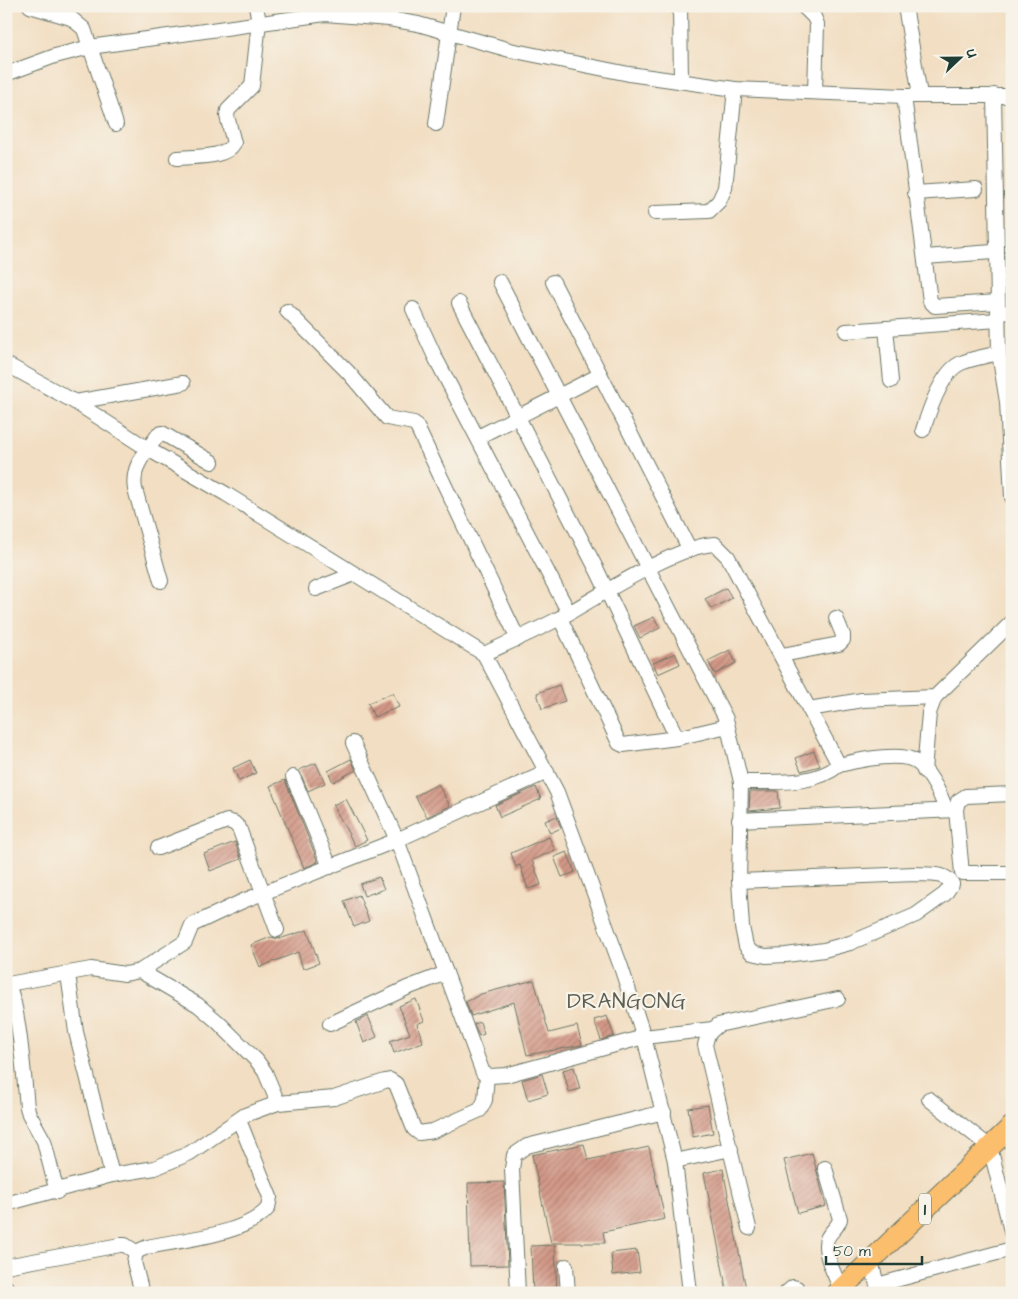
<svg xmlns="http://www.w3.org/2000/svg" width="1018" height="1299" viewBox="0 0 1018 1299" font-family="'Architects Daughter',sans-serif">
  <defs>
    <pattern id="building-hatch" width="6" height="6" patternUnits="userSpaceOnUse" patternTransform="scale(1.25)"><rect width="6" height="6" fill="#d39887"/><path d="M-1 1l2-2M0 6l6-6M5 7l2-2" fill="none" stroke="#ab7d6f"/></pattern>
  </defs>
  <rect width="100%" height="100%" fill="#f7f3e8"/>
  <filter id="ink" filterUnits="userSpaceOnUse"><feTurbulence type="fractalNoise" baseFrequency=".02" numOctaves="2"/><feDisplacementMap in="SourceGraphic" scale="10" xChannelSelector="R" yChannelSelector="G"/><feConvolveMatrix kernelMatrix="1 2 1 2 8 2 1 2 1" color-interpolation-filters="sRGB"/></filter>
  <filter id="wash" filterUnits="userSpaceOnUse"><feTurbulence type="fractalNoise" baseFrequency=".0096" numOctaves="4" result="noise"/><feDisplacementMap in="SourceGraphic" scale="20" xChannelSelector="R" yChannelSelector="G"/><feGaussianBlur stdDeviation="1.12" result="paint"/><feColorMatrix in="noise" values="0 0 0 0 0 0 0 0 0 0 0 0 0 0 0 0 0 1.4 0 .05"/><feComposite in="paint" operator="in"/></filter>
  <g filter="url(#wash)">
    <rect width="100%" height="100%" fill="#f2dec2"/>
    <g id="blocks">
      <g fill="url(#building-hatch)">
        <polygon points="726,588 732,598 711,609 705,599"/>
        <polygon points="654,617 660,628 640,638 634,626"/>
        <polygon points="730,650 736,663 715,674 708,661"/>
        <polygon points="675,653 680,664 658,674 653,663"/>
        <polygon points="559,685 565,701 542,709 537,693"/>
        <polygon points="393,693 399,707 374,717 368,703"/>
        <polygon points="814,751 820,766 801,771 796,758"/>
        <polygon points="351,759 356,770 333,782 328,771"/>
        <polygon points="250,760 256,773 239,781 233,768"/>
        <polygon points="316,763 325,783 308,791 299,770"/>
        <polygon points="285,780 318,862 304,868 270,786"/>
        <polygon points="438,784 450,806 427,817 415,796"/>
        <polygon points="536,787 541,799 500,817 495,805"/>
        <polygon points="750,791 778,791 780,808 749,811"/>
        <polygon points="346,799 367,840 355,846 333,805"/>
        <polygon points="557,816 561,828 550,833 545,821"/>
        <polygon points="549,837 555,850 532,860 541,885 528,889 520,865 516,867 511,853"/>
        <polygon points="235,842 241,859 210,871 204,854"/>
        <polygon points="567,852 575,872 562,877 554,857"/>
        <polygon points="379,877 384,889 364,896 360,884"/>
        <polygon points="359,895 369,921 354,927 344,901"/>
        <polygon points="307,930 319,963 303,969 298,952 260,967 251,945 271,937 279,939"/>
        <polygon points="534,980 549,1033 577,1026 582,1045 527,1055 514,1002 471,1016 466,1002 481,994"/>
        <polygon points="416,999 424,1021 417,1024 423,1042 394,1053 390,1041 410,1034 399,1006"/>
        <polygon points="368,1016 377,1037 364,1043 356,1022"/>
        <polygon points="607,1016 614,1036 601,1040 594,1020"/>
        <polygon points="480,1022 484,1034 479,1036 474,1024"/>
        <polygon points="574,1067 580,1089 569,1092 563,1070"/>
        <polygon points="542,1074 548,1094 528,1100 522,1080"/>
        <polygon points="708,1105 713,1133 693,1137 688,1108"/>
        <polygon points="584,1144 588,1160 649,1147 665,1219 603,1232 605,1243 551,1243 532,1155"/>
        <polygon points="812,1153 826,1206 798,1213 784,1160"/>
        <polygon points="723,1169 746,1289 727,1292 704,1173"/>
        <polygon points="504,1182 508,1265 470,1266 468,1183"/>
        <polygon points="555,1245 557,1293 533,1293 531,1246"/>
        <polygon points="637,1250 640,1272 613,1275 611,1253"/>
      </g>
    </g>
  </g>
  <g filter="url(#ink)">
    <use href="#blocks" fill-opacity="0" stroke="#697566" stroke-width="1"/>
    <g fill="none" stroke-linecap="round" stroke-linejoin="round">
      <g stroke="#697566" stroke-width="16">
        <g id="minor">
          <polyline points="30,6 71,18 84,29 116,124"/>
          <polyline points="680,6 681,81"/>
          <polyline points="803,6 814,17 817,24 815,92"/>
          <polyline points="905,6 920,95"/>
          <polyline points="6,74 55,56 90,47 325,14 389,19 418,24 510,50 629,74 735,89 904,96 1012,96"/>
          <polyline points="994,95 999,353 1007,402 1012,497"/>
          <polyline points="904,96 930,301 935,306 998,302"/>
          <polyline points="436,124 453,6"/>
          <path d="M177,158c16,-2 49,1 57,-15l-7,-27 1,-6 24,-24 7,-64 -3,-16"/>
          <polyline points="915,193 976,189"/>
          <polyline points="655,213 709,211 719,201 725,188 735,89"/>
          <polyline points="925,257 993,252"/>
          <path d="M500,282l226,437 15,63 -2,99 3,46 4,19 6,7 14,3 20,-1 38,-5 26,-7 66,-28 29,-21 7,-10c-6,-12 -25,-9 -37,-10l-176,7"/>
          <polyline points="553,282 690,550"/>
          <polyline points="459,303 598,572 677,738 723,727 726,723"/>
          <polyline points="413,309 435,357 569,613"/>
          <polyline points="287,311 348,372 387,418 414,423 417,427 518,639"/>
          <polyline points="998,313 1012,312"/>
          <polyline points="886,328 891,381"/>
          <polyline points="846,331 998,320"/>
          <polyline points="6,364 75,402 148,449 226,494 484,654 557,792 621,967 644,1037 675,1161 690,1293"/>
          <polyline points="75,402 183,383"/>
          <path d="M923,430c6,-19 19,-59 38,-67 12,-5 26,-7 38,-10"/>
          <polyline points="478,437 600,375"/>
          <path d="M161,581l-26,-92c-4,-23 11,-37 23,-54l4,-2 50,29"/>
          <polyline points="316,589 354,574"/>
          <polyline points="560,618 619,743 623,745 677,738"/>
          <path d="M484,654c26,-12 51,-23 76,-36 36,-20 117,-73 155,-74l13,13 111,208c20,-5 48,-11 69,-7 18,4 33,37 38,52"/>
          <polyline points="782,655 839,644 843,640 843,635 836,618"/>
          <polyline points="809,709 862,700 935,697 1012,622"/>
          <polyline points="353,743 397,840 483,1073 490,1076 506,1075 644,1037 713,1029"/>
          <polyline points="924,771 929,713 935,697"/>
          <polyline points="293,777 330,867"/>
          <path d="M741,782c31,-1 72,5 98,-17"/>
          <polyline points="1012,794 966,796 958,801 956,810 962,873 1012,873"/>
          <polyline points="739,820 956,810"/>
          <polyline points="158,848 227,821 234,823 239,828 277,930"/>
          <polyline points="140,971 198,1005 218,1022 257,1061 265,1072 278,1103"/>
          <polyline points="68,974 76,1032 112,1175"/>
          <path d="M6,984c12,7 19,104 21,123l2,7 15,27 13,51"/>
          <polyline points="8,984 91,969 125,974 140,971 185,942 192,925 243,901 397,840 547,772"/>
          <polyline points="330,1024 407,988 446,973"/>
          <polyline points="929,1099 990,1147 1012,1235"/>
          <polyline points="675,1161 731,1149"/>
          <path d="M825,1168l15,51c-2,9 -10,12 -13,20 -5,12 9,39 14,50"/>
          <polyline points="6,1204 112,1175 155,1168 190,1153 245,1115 278,1103 334,1098 385,1081 390,1080 396,1084 414,1129 419,1133 433,1131 480,1110 485,1100 487,1075"/>
          <polyline points="749,1228 705,1045 708,1034 718,1025 838,999"/>
          <path d="M136,1252l11,-5c33,-7 99,-12 121,-39l2,-11 -31,-77"/>
          <polyline points="136,1252 134,1262 142,1293"/>
          <polyline points="871,1261 877,1285 1012,1249"/>
          <polyline points="6,1266 120,1245 125,1245 136,1252"/>
          <polyline points="566,1266 568,1293"/>
          <polyline points="6,1287 8,1293"/>
          <polyline points="518,1293 512,1169 514,1155 527,1146 664,1112"/>
          <polyline points="786,1293 793,1287 797,1288 800,1293"/>
        </g>
      </g>
      <g stroke="#697566" stroke-width="22">
        <polyline id="highway" points="837,1293 1012,1126"/>
      </g>
      <use href="#minor" stroke="#fff" stroke-width="14"/>
      <use href="#highway" stroke="#fabe6d" stroke-width="20"/>
    </g>
  </g>
  <g text-anchor="middle" dominant-baseline="central" stroke-width="4.5" stroke-linejoin="round" paint-order="stroke">
    <rect fill="#f7f3e8" stroke="#60746a" stroke-width="1" x="919" y="1193.5" width="12" height="31" rx="4"/>
    <g font-size="18" font-weight="bold" fill="#1f3d34">
      <text x="925" y="1209">1</text>
    </g>
    <g font-size="21" letter-spacing="1" fill="#5e5d51" stroke="#f7f3e8">
      <text x="627" y="1001">DRANGONG</text>
    </g>
  </g>
  <rect width="1018" height="1299" fill="none" stroke="#f7f3e8" stroke-width="25"/>
  <g transform="translate(960 58) rotate(68)" stroke="#f7f3e8" stroke-width="4" paint-order="stroke">
  <path d="M0-4L9 19L0 12L-9 19Z" fill="#1f3d34"/>
  <text y="-8" font-size="14" font-weight="bold" text-anchor="middle" fill="#1f3d34">U</text>
  </g>
  <path d="M826 1256v8h96v-8" fill="none" stroke="#1f3d34" stroke-width="2.5"/>
  <text x="833" y="1256" font-size="15" fill="#1f3d34" stroke="#f7f3e8" stroke-width="4" paint-order="stroke">50 m</text>
</svg>
